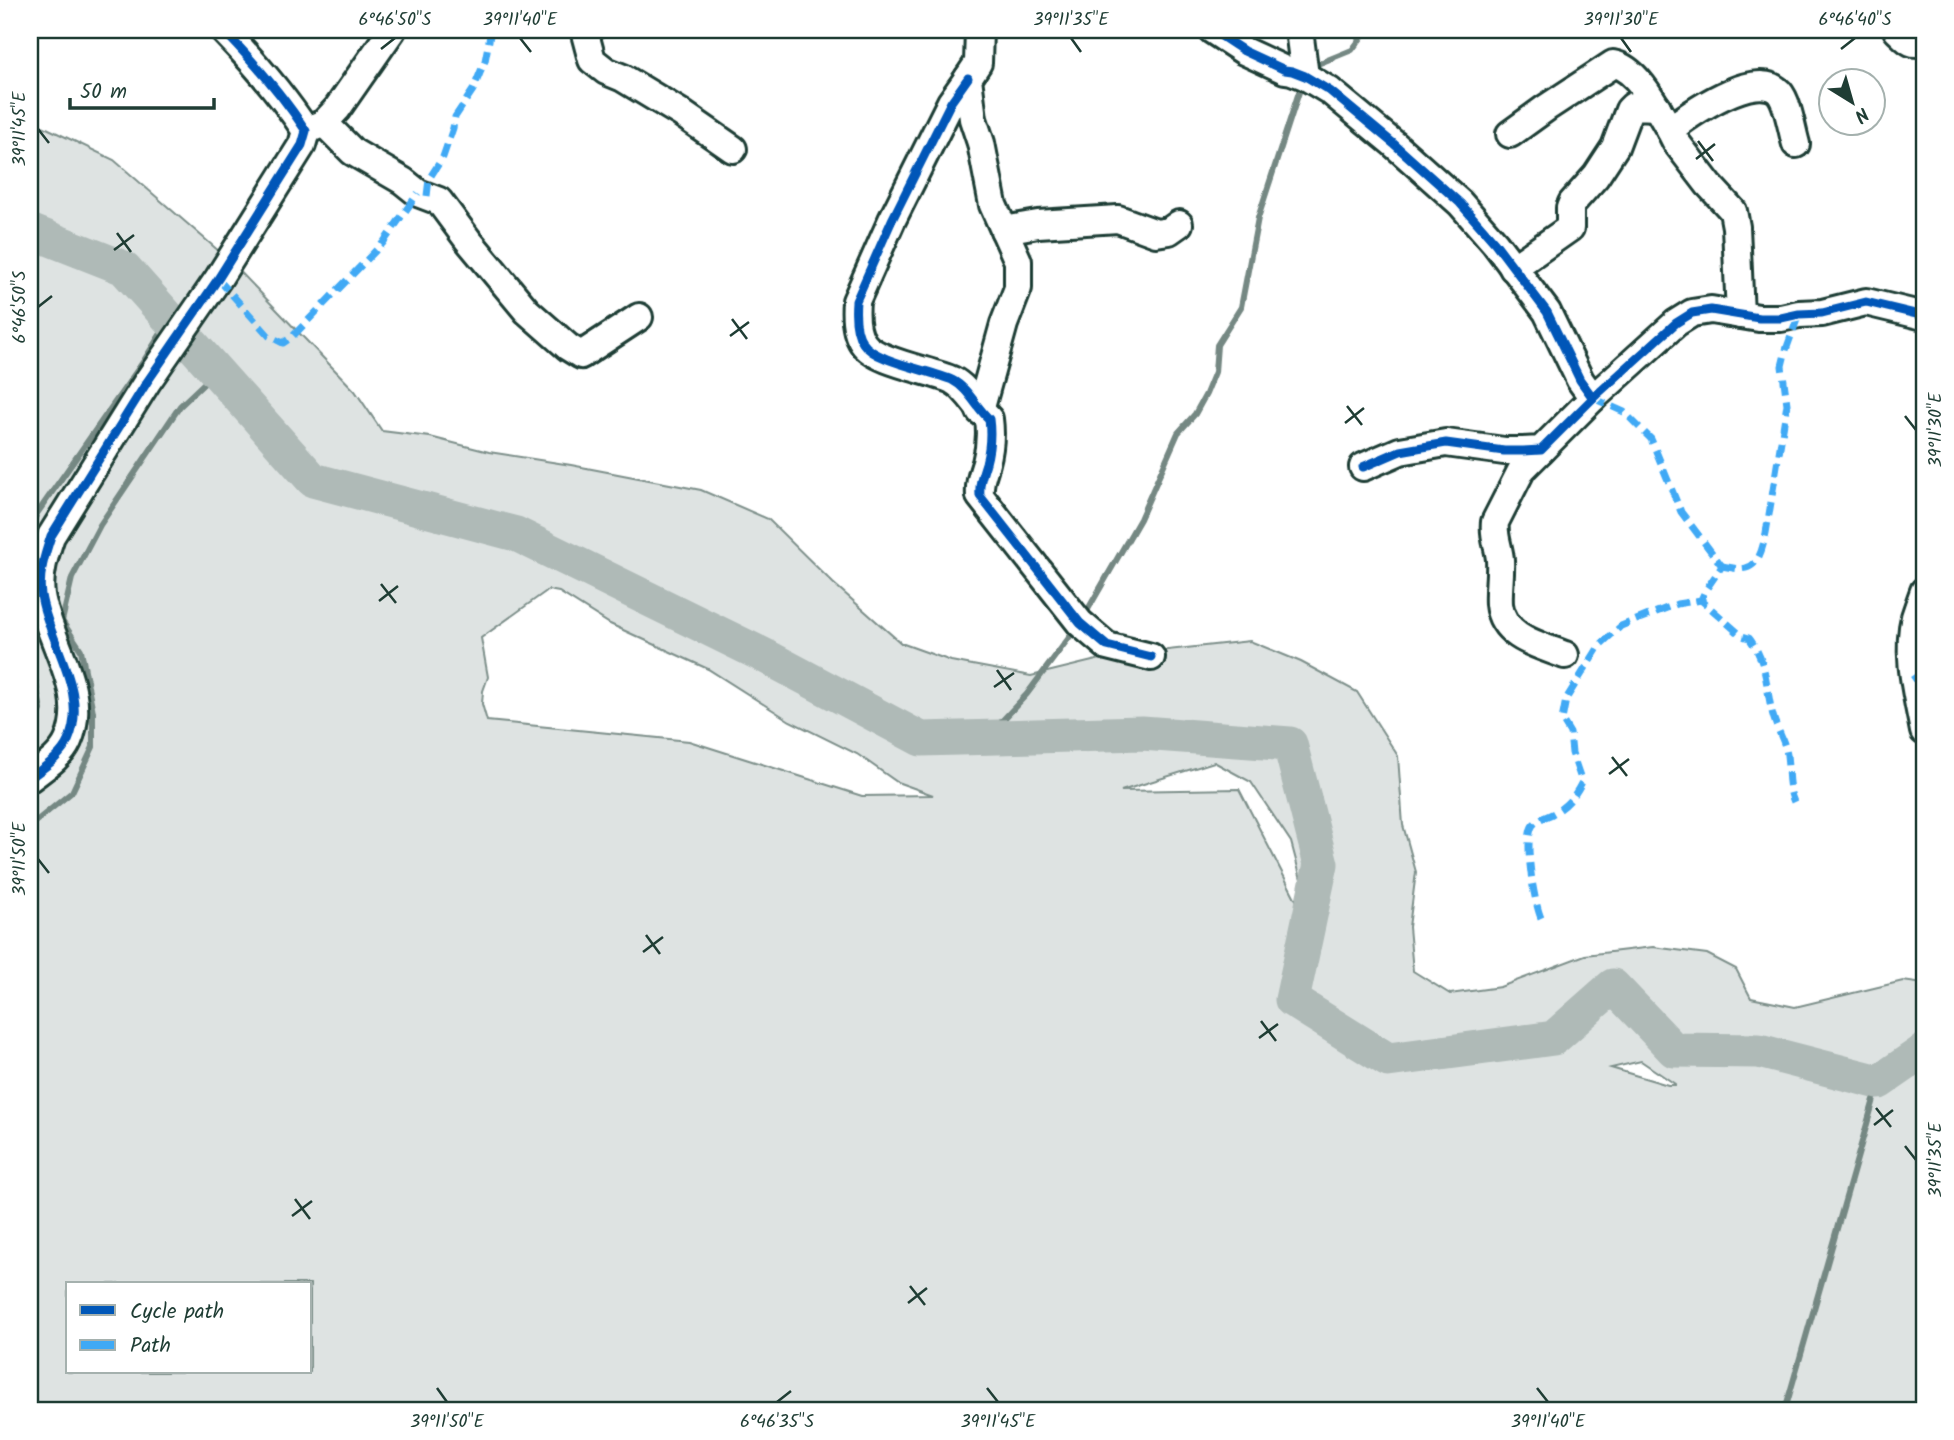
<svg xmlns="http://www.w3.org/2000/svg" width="1954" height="1440" viewBox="0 0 1954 1440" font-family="Kalam,sans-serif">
  <rect width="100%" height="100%" fill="#fff"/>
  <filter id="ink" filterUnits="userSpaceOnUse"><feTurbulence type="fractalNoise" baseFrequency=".0143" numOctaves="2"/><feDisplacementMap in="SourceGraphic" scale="14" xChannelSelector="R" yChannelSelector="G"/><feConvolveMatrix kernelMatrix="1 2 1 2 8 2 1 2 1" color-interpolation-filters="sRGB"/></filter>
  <g filter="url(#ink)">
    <path fill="#dee3e2" stroke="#7e908b" stroke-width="2" fill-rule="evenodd" d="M30,120l84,40 114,99 127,132 27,40 48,6 59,15 82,13 130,25 67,29 65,64 68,60 50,18 80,15 82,-20 137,-15 51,21 56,30 41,64 5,69 13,47 -7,55 4,44 37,23 50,-7 85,-32 68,-8 54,7 29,15 15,29 44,9 108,-26 21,3v426h-1894zM548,590l11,2 51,32 98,45 82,52 67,33 40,28 36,13 -71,1 -173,-55 -202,-20 -5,-17 1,-13 5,-14 -7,-39zM1214,762l37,20 40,60 22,82 -2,5 -72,-140 -118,2zM1641,1061l34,23v1h-7l-57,-17zM68,1284h242v88h-242z"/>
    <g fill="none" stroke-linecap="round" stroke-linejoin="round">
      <g stroke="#758883" stroke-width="6">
        <polyline points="1320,63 1352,50 1367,30"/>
        <polyline points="30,533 36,515 143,362 170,319"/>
        <polyline points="1083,618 1140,519 1178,433 1195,414 1206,394 1215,372 1217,345 1241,307 1258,218 1299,92"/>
        <polyline points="30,654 41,710 30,734"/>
        <polyline points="987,737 1027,694 1077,627"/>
        <polyline points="30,826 72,792 93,747 93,712 81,650 62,621 72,578 100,525 180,406 216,372"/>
        <polyline points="1785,1410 1879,1082"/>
      </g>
      <polyline stroke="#afbab7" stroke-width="35" points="30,231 124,268 313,480 516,534 765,656 921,739 1142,733 1290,744 1321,864 1292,1000 1388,1060 1554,1038 1613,986 1674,1050 1759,1051 1879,1082 1924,1051"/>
      <g stroke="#1f3d34" stroke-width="32">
        <g id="minor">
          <polyline points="584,30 592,60 606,71 623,78 681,113 733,149"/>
          <polyline points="979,30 978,63 968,78 973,119 981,143 993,205 1018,261 1018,288 1004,324 980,411"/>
          <polyline points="1212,30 1244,51 1285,70 1292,71 1305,76 1330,91 1394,144 1460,203 1495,243 1547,312 1580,380 1593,398"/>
          <polyline points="1299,30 1305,76"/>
          <path d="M1897,30c10,9 13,16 27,12"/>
          <path d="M968,78l-17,24 -59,118 -36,81c-1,13 -1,31 7,42 12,19 67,27 89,37 16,8 24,27 37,39 2,15 1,29 -3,44 -4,13 -7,20 -6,33l100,127 27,23 44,11"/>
          <polyline points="324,123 353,152 403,181 418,193 439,201 468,240 527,311 568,347 581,355 639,317"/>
          <polyline points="310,129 324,123 337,109 392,30"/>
          <polyline points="1670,130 1676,142 1709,185 1733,211 1736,227 1740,315"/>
          <path d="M1510,134l36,-26 67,-44c25,4 45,46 57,66 19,-16 86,-62 109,-38 9,10 13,39 17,52"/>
          <polyline points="1004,230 1038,224 1118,219 1156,233 1169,231 1179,224"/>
          <polyline points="1513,268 1570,228 1570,208 1572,203 1596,176 1615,147 1629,110 1633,106 1657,107"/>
          <path d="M1541,450l-19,19 -27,53c-2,14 4,25 5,38 1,15 -2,30 -1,44 3,33 40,41 66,51"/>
          <polyline points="1363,467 1400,451 1446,443 1504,451 1523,451 1541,450 1593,398 1676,323 1692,313 1711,310 1759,318 1781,318 1799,314 1822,313 1866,302 1924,316"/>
          <path d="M1924,591c-3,8 -6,17 -9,26 -9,37 2,77 9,114"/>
          <path d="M30,778c13,-10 31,-21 38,-37 22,-49 -20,-99 -27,-146 -3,-20 4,-41 10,-59l96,-154 71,-103 84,-134 4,-14c-24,-37 -53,-70 -83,-101"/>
        </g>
      </g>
      <use href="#minor" stroke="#fff" stroke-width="26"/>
      <g stroke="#3fa9f5" stroke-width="7" stroke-dasharray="14 7" stroke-linecap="butt">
        <polyline points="427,196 429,179 443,157 453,128 455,117 473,90 485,61 491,30"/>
        <polyline points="218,279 269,336 283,343 292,337 383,243 418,193"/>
        <path d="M1593,398l31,14 27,27 30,73 41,54 -17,25 -4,9 41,36 7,2c20,26 16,52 25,81 4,12 11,23 13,36 2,17 0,31 7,47"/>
        <path d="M1722,566c6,1 17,4 24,2 14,-3 17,-23 20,-35l21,-129 -5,-38 4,-16 13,-36"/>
        <polyline points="1913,675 1924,691"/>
        <path d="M1541,918c-7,-16 -18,-80 -8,-93 5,-6 13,-8 19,-11 15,-8 23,-18 30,-32l-10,-29 -2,-20 -8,-13 4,-21 34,-54 21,-19 56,-22 24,-4"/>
      </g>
      <g stroke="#fff" stroke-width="13">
        <g id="cycleway">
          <polyline points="1212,30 1244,51 1285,70 1292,71 1305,76 1330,91 1394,144 1460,203 1495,243 1547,312 1580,380 1593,398"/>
          <path d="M968,78l-17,24 -59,118 -36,81c-1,13 -1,31 7,42 12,19 67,27 89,37 16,8 24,27 37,39 2,15 1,29 -3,44 -4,13 -7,20 -6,33l100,127 27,23 44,11"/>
          <polyline points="1363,467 1400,451 1446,443 1504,451 1523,451 1541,450 1593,398 1676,323 1692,313 1711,310 1759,318 1781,318 1799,314 1822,313 1866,302 1924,316"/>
          <path d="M30,778c13,-10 31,-21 38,-37 22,-49 -20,-99 -27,-146 -3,-20 4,-41 10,-59l96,-154 71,-103 84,-134 4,-14c-24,-37 -53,-70 -83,-101"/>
        </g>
      </g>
      <use href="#cycleway" stroke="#0057b8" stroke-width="9"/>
    </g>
  </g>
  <path fill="none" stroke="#1f3d34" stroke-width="2.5" d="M520,38l11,14M1071,38l10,14M1621,38l10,14M381,49l14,-11M1841,49l14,-11M38,129l11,14M1698,141l15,20M1696,159l19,-15M117,233l14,19M114,250l20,-15M38,307l14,-11M732,319l15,20M730,336l19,-14M1347,406l15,19M1905,416l11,14M1345,423l19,-15M381,584l15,19M379,601l19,-15M997,670l14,20M994,687l20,-14M1612,757l15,19M1609,774l20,-15M38,859l11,14M646,935l14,19M643,952l20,-15M1261,1021l15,20M1259,1038l19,-14M1876,1108l15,19M1874,1125l19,-15M1905,1146l11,14M295,1199l15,20M292,1216l20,-15M910,1286l15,19M908,1303l19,-15M437,1388l10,14M987,1388l11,14M1537,1388l11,14M777,1402l14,-11"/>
  <rect width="1954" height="1440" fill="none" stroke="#fff" stroke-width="77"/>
  <rect x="66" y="1282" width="245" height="91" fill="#ffffff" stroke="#a5b1ae" stroke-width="2"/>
  <rect x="80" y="1305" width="35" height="10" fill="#0057b8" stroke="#a5b1ae" stroke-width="2"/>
  <text x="130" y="1318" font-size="21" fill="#1f3d34">Cycle path</text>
  <rect x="80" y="1340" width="35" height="10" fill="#3fa9f5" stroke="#a5b1ae" stroke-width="2"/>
  <text x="130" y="1352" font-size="21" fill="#1f3d34">Path</text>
  <g transform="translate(1852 102) rotate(143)"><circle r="33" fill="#ffffff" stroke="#a5b1ae" stroke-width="2"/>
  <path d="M0-5L12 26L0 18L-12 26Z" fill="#1f3d34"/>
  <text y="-10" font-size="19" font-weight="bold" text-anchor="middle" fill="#1f3d34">N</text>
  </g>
  <path d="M70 98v10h144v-10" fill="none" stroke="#1f3d34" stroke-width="3.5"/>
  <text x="80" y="98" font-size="21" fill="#1f3d34" stroke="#ffffff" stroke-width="5" paint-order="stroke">50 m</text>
  <rect x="38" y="38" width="1878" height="1364" fill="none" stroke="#1f3d34" stroke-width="2.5"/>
  <g font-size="18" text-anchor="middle" fill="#1f3d34">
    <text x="395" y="25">6°46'50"S</text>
    <text x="520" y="25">39°11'40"E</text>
    <text x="1071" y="25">39°11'35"E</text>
    <text x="1621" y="25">39°11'30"E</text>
    <text x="1855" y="25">6°46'40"S</text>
    <text transform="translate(19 129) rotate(-90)" y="6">39°11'45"E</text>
    <text transform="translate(19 307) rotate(-90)" y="6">6°46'50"S</text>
    <text transform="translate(1935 430) rotate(-90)" y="6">39°11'30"E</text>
    <text transform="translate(19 859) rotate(-90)" y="6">39°11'50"E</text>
    <text transform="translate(1935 1160) rotate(-90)" y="6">39°11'35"E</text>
    <text x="447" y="1427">39°11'50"E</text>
    <text x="777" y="1427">6°46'35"S</text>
    <text x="998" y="1427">39°11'45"E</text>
    <text x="1548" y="1427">39°11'40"E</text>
  </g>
</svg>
